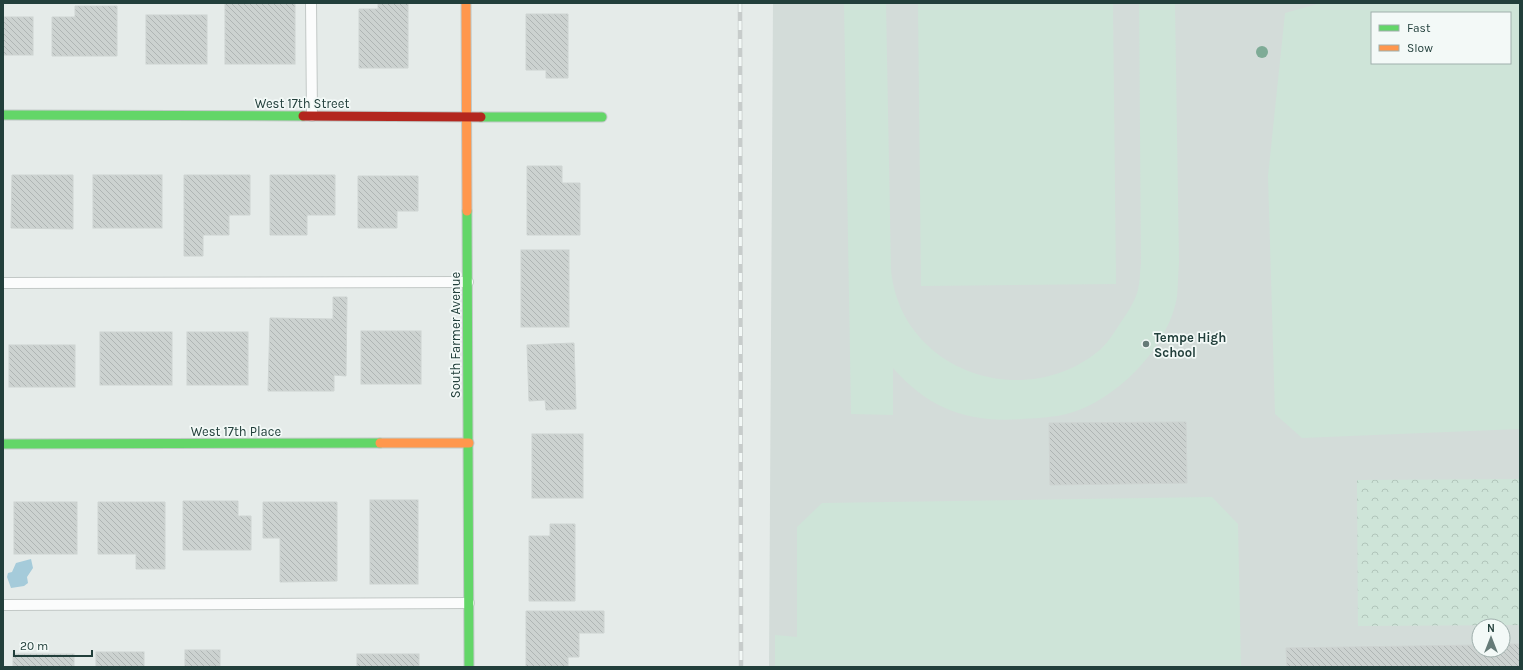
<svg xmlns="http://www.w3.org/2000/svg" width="1523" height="670" viewBox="0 0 1523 670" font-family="Karla,sans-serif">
  <defs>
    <pattern id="park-crowns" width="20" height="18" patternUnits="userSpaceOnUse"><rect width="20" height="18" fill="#cee4d8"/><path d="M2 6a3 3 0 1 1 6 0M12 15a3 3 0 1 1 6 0" fill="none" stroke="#b1c5ba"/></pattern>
    <pattern id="building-back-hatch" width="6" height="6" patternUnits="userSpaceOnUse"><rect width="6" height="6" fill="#ccd2d0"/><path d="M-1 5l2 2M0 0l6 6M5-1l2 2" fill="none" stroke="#afb5b4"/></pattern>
  </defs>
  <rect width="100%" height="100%" fill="#e5ebe9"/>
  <path fill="#d3dcd9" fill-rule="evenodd" d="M773,3h747v664h-751zM1372,13h138v50h-138zM1479,626h24v24h-24z"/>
  <g fill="#cee4d8" fill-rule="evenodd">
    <path d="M844,3h42l5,267c10,102 134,144 210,79 8,-8 14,-18 20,-27 7,-10 14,-21 17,-32 2,-9 2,-19 3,-27l-2,-260h36l4,260c-1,11 -1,23 -2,34 -8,47 -54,96 -98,113 -17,7 -38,8 -57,9 -54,4 -93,-10 -129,-51v47l-42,-1z"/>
    <polygon points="918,3 1113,3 1116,284 921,286"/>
    <path d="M1321,3h199v426l-218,9 -27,-24 -7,-238 17,-163zM1372,13h138v50h-138z"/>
    <polygon points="1212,497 1238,524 1241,667 775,667 775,635 797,637 797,527 822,503"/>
  </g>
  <polygon fill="url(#park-crowns)" points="1520,479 1520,625 1358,626 1357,480"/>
  <polygon fill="#a5cbda" points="31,559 33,568 27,577 28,583 24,586 11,588 7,577 8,573 12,572 16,563"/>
  <g fill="url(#building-back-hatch)" stroke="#ced4d2">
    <rect x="225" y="3" width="70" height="61"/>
    <polygon points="378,3 408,3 408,68 359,68 359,9 378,9"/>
    <polygon points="75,6 117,6 117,56 52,56 52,17 75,17"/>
    <polygon points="526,14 568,14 568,78 546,78 546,70 526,70"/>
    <rect x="146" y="15" width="61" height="49"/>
    <rect x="3" y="17" width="30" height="38"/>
    <polygon points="527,166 562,166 562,183 580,183 580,235 527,235"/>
    <polygon points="12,175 73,175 73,229 11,228"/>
    <rect x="93" y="175" width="69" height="53"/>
    <polygon points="184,175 250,175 250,215 229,215 229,235 203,235 203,256 184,256"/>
    <polygon points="270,175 335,175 335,215 307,215 307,235 270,235"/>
    <polygon points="358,176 418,176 418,211 397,211 397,228 358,228"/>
    <rect x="521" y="250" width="48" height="77"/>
    <polygon points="333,297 347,297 346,376 334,375 334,391 268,391 270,318 333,319"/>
    <rect x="361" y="331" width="60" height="53"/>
    <rect x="100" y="332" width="72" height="53"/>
    <rect x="187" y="332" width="61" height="53"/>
    <polygon points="574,343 576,409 546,410 545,400 529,401 527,345"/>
    <rect x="9" y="345" width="66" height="42"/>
    <polygon points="1186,422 1187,483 1050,485 1049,423"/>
    <rect x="532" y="434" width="51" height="64"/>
    <rect x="370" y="500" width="48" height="84"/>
    <polygon points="183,501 238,501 238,516 251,516 251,550 183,550"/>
    <rect x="14" y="502" width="63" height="52"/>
    <polygon points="98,502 165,502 165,569 136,569 136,554 98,554"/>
    <polygon points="263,502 337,502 337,581 280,582 280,538 263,538"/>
    <polygon points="550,524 575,524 575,601 529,601 529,536 550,536"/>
    <polygon points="526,611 604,611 604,633 579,633 579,657 568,657 568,667 526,667"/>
    <polygon points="1503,644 1520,644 1520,667 1287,667 1286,648 1479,645 1479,650 1503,650"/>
    <rect x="185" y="650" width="35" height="17"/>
    <rect x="96" y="652" width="48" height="15"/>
    <rect x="13" y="654" width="61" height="13"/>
    <rect x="357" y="654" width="62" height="13"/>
  </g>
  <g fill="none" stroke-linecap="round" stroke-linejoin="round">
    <g stroke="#c2c8c6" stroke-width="12">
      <g id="lane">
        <polyline points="311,3 312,116"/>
        <polyline points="3,283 468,282"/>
        <polyline points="3,605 469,603"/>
      </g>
    </g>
    <g stroke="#c0c8c6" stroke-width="11">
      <g id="fast">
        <polyline points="3,115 303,116"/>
        <polyline points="481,117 602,117"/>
        <polyline points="467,211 469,667"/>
        <polyline points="3,444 380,443"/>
      </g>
    </g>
    <g stroke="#c0c8c6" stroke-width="11">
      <g id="slow">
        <polyline points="466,3 467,211"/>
        <polyline points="380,443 469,443"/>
      </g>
    </g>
    <g stroke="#c0c8c6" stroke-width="11">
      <polyline id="jam" points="303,116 481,117"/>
    </g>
    <use href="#lane" stroke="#fbfcfc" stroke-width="10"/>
    <use href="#fast" stroke="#63d668" stroke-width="9"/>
    <use href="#slow" stroke="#ff974d" stroke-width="9"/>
    <use href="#jam" stroke="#b3261e" stroke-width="9"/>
    <g stroke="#c7cccb" stroke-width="4.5">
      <polyline id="rail" points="740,3 741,667"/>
    </g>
    <use href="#rail" stroke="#f3f9f7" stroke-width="3" stroke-dasharray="9" stroke-linecap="butt"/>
  </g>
  <circle fill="#7eab96" cx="1262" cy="52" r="6"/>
  <circle fill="#667b78" stroke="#f3f9f7" stroke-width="1.5" cx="1146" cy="344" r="4"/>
  <g text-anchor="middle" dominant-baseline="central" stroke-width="3.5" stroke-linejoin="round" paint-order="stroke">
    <g font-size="13" fill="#223f3b" stroke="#f3f9f7">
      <text x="302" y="103">West 17th Street</text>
      <text transform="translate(455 335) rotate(-90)">South Farmer Avenue</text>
      <text x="236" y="431">West 17th Place</text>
    </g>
    <g font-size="13" font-weight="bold" fill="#223f3b" stroke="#f3f9f7" text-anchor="start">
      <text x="1154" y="337">Tempe High<tspan x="1154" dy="15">School</tspan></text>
    </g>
  </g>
  <rect width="1523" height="670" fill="none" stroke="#223f3b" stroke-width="8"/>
  <rect x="1371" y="12" width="140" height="52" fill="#f3f9f7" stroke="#9fafac"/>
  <rect x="1379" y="25" width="20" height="6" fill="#63d668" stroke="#9fafac"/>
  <text x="1407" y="32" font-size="12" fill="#223f3b">Fast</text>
  <rect x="1379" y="45" width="20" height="6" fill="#ff974d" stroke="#9fafac"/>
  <text x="1407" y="52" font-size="12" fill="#223f3b">Slow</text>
  <g transform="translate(1491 638)"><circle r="19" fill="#f3f9f7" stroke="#9fafac"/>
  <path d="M0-3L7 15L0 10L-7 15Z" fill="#667b78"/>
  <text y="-6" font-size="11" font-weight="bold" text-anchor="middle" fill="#223f3b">N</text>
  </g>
  <path d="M14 650v6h78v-6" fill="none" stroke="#223f3b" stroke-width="2"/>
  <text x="20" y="650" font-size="12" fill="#223f3b" stroke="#f3f9f7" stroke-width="3" paint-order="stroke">20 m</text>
</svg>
